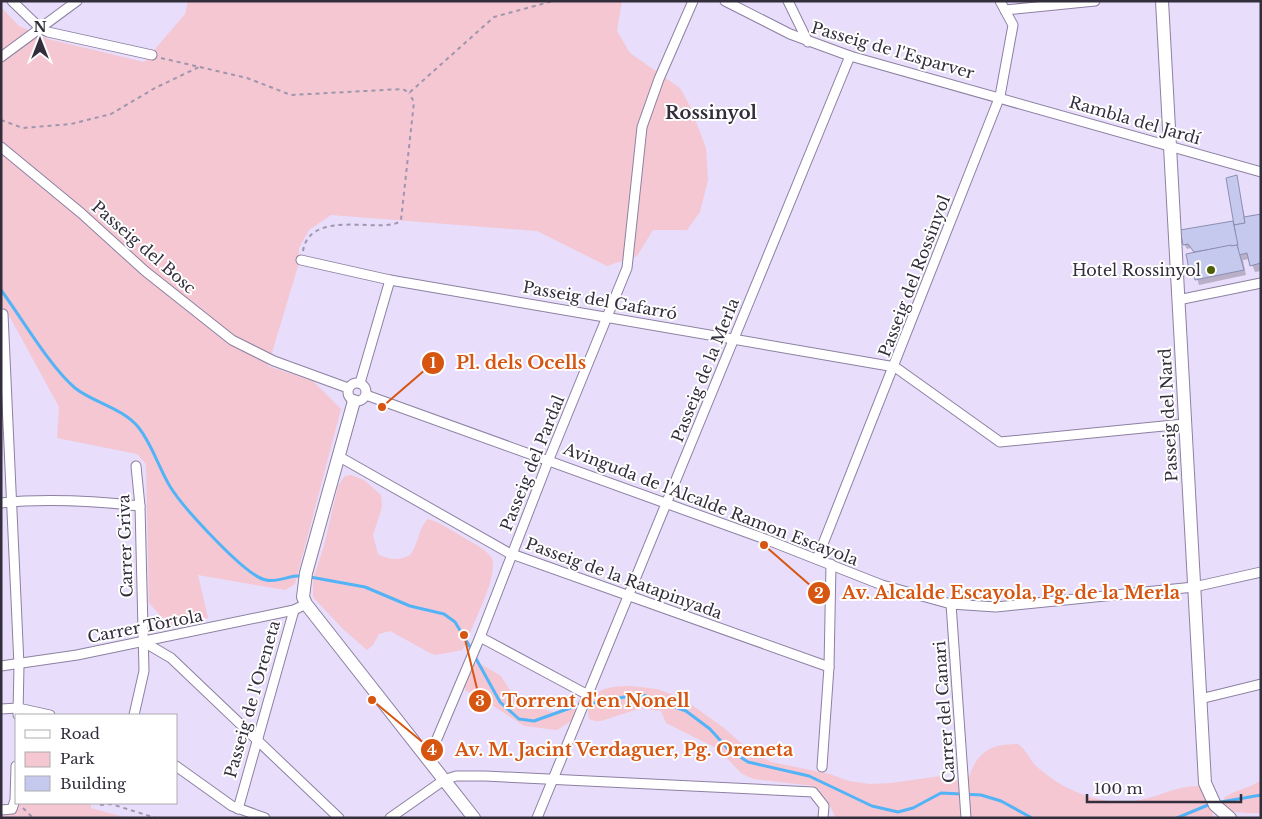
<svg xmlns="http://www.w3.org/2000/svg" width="1262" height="819" viewBox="0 0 1262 819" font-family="'Libre Baskerville',serif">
  <rect width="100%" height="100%" fill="#e8ddfa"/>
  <g fill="#f4c7d2">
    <polygon points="188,1 622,1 617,31 630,53 680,88 690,106 706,148 708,180 700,212 687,230 653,230 637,256 607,266 537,231 331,215 309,230 299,248 298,266 268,366 313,381 341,409 295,584 285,590 198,575 208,618 170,626 149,603 146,464 137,454 57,438 59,407 6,310 1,306 1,7 19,26 48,39 144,62 185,14"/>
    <path d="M351,475l13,5 17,15 1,12 -9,28 5,19c11,6 22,7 32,1 9,-11 8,-27 18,-36 14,4 26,13 38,20 9,5 19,10 25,18 10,15 -20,69 -25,87l-4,6 -26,5 -6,-2 -40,-22 -11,3 -6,11 -6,5 -24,-21 -30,-32v-18l11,-33 14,-60 7,-10z"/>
    <polygon points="477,662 501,676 514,697 526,705 554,712 570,705 577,706 574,719 557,730 524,726 495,707 466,691 464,685 472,666"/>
    <path d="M631,686l26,3 25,9 42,30 25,22 22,12 59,12 19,7 21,3 21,-1 50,-7 24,7c5,-5 5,-11 9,-18 10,-18 25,-21 44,-21 8,6 11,14 17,21 28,26 67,42 105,35 21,-4 38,-15 60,-14 6,10 15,19 12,32h-376l-9,-18 -13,-14 -60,-7 -12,-5 -24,-25 -52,-26 -5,-12 -20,-3 -40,13h-6l-6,-2c-6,-30 20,-33 42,-33z"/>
    <path d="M1261,780v33c-14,0 -28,2 -38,-8l1,-7c11,-9 26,-9 37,-18z"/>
    <polygon points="22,803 91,803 91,808 127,818 1,818 1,810 12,809"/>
  </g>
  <polygon fill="#0003" points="1236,177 1245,218 1261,214 1261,271 1255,272 1250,259 1243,260 1246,275 1199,285 1195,272 1190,268 1194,253 1191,248 1187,249 1184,244 1182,231 1235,222"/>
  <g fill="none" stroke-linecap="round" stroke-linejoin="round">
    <g stroke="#53b3f7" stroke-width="3">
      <path d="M1,290c20,27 49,77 74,98 19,15 48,20 64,40 14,18 20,41 32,60 12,19 75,89 95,92 13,3 25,-6 38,-4"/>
      <polyline points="310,577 365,587 410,606 444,614 455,622 472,650"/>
      <polyline points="474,655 500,702 519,719 534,721 573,707 640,694 686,711 710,729 728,749 748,762 809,776 872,806 898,812 913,808 941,793 981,795 1001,801 1032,818"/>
      <polyline points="1221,802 1261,795"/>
      <polyline points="1177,818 1208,805"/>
    </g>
  </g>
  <g fill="#c6c9ee" stroke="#8c8eb1">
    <polygon points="1237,175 1245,223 1234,225 1226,178"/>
    <polygon points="1261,214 1261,263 1250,266 1247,253 1239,255 1234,225 1245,223 1244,217"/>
    <polygon points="1233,221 1238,245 1194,252 1188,244 1183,245 1180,230"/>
    <polygon points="1231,245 1231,246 1237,245 1244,270 1195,280 1193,268 1189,269 1186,254"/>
  </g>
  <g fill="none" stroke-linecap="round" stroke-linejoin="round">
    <g stroke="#8d80a2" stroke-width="11">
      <g id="street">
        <polyline points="12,1 40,28 48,32 152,55"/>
        <polyline points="725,1 790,34 850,56 1261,172"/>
        <polyline points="788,1 808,42"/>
        <polyline points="1005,10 1095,1"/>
        <polyline points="1,57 77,1"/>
        <polyline points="1,147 81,213 145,271 232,340 274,361 348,388"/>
        <polyline points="301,260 390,280 895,367 1000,442 1184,424"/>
        <polyline points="1178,300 1261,283"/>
        <polyline points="3,314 19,665 18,715"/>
        <circle cx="357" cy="392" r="9"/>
        <polyline points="360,383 390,280"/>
        <polyline points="366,395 765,539 882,585 951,604 996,607 1194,587 1261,572"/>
        <polyline points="338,456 509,553 829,667"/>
        <path d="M1,503c47,-5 93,-2 139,3"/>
        <polyline points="817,559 1000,96 1013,25 1000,1"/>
        <polyline points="951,604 966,818"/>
        <polyline points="480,637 588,695"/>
        <polyline points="142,641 171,658 339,818"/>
        <polyline points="1,666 77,655 294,610 306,604"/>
        <polyline points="1200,699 1261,684"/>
        <polyline points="1,709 18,708 50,715"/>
        <polyline points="134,715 144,671 140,506 136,466"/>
        <polyline points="428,760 480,637 549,459 627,268 642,127 659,79 693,1"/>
        <polyline points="176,766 232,806 265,818"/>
        <polyline points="822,767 829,667 831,564"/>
        <polyline points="238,809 294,610"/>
        <polyline points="1,810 12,809 15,800 16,766"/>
        <polyline points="390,818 444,780 456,776 485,776 813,792 824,806 823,818"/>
        <polyline points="537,818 850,56"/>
      </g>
    </g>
    <g stroke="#8d80a2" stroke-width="14">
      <g id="secondary">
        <polyline points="1162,1 1205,783 1215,805 1230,818"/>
        <polyline points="354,401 306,573 303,597 306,604 474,818"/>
      </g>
    </g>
    <g stroke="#9f96ad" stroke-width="2" stroke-dasharray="4 4" stroke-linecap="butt">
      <polyline points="161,58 247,78 291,95 403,89 409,93 494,17 553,1"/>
      <polyline points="1,120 23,128 71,124 111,114 155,88 199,67"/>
      <path d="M303,251c7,-45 85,-15 98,-31l13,-118 -5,-9"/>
      <polyline points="100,805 111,804 156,818"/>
      <polyline points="23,808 33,818"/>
    </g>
    <use href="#street" stroke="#fff" stroke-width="9"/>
    <use href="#secondary" stroke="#fff" stroke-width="12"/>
  </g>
  <circle fill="#4d6007" stroke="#fff" stroke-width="2" cx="1211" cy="270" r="5"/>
  <g text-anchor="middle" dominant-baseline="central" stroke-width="4" stroke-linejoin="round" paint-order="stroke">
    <g font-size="16" fill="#332e3c" stroke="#fff">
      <text transform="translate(893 50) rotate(16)">Passeig de l'Esparver</text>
      <text transform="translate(1135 120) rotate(16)">Rambla del Jardí</text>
      <text transform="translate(144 247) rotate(41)">Passeig del Bosc</text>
      <text transform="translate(914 276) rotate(-69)">Passeig del Rossinyol</text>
      <text transform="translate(600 300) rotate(10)">Passeig del Gafarró</text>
      <text transform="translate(705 370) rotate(-68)">Passeig de la Merla</text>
      <text transform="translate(1168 415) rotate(-93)">Passeig del Nard</text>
      <text transform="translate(532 463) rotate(-68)">Passeig del Pardal</text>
      <text transform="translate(711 504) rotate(21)">Avinguda de l'Alcalde Ramon Escayola</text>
      <text transform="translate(125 546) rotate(-92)">Carrer Griva</text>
      <text transform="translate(624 578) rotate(20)">Passeig de la Ratapinyada</text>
      <text transform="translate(145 626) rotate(-11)">Carrer Tòrtola</text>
      <text transform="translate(252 699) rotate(-74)">Passeig de l'Oreneta</text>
      <text transform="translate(944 712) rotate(-94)">Carrer del Canari</text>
    </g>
    <g font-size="16" fill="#332e3c" stroke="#fff" text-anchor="end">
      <text x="1201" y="270">Hotel Rossinyol</text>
    </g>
    <g font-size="18" font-weight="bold" fill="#332e3c" stroke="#fff">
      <text x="711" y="113">Rossinyol</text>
    </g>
  </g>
  <path fill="none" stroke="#d65511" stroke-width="2" d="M382 407L433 363M764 545L819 593M464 635L480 701M372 700L432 750"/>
  <g fill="#d65511" stroke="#fff" stroke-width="2">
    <circle cx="382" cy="407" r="5"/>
    <circle cx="764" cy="545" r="5"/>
    <circle cx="464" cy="635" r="5"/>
    <circle cx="372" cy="700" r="5"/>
    <circle cx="433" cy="363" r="12"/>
    <circle cx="819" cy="593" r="12"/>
    <circle cx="480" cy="701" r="12"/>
    <circle cx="432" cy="750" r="12"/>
  </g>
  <g font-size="15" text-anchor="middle" font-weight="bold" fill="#fff">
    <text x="433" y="368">1</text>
    <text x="819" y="598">2</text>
    <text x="480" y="706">3</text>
    <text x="432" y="755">4</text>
  </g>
  <g font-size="18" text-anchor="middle" font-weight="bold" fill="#d65511" stroke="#fff" stroke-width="4" stroke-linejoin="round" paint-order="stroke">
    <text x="521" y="369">Pl. dels Ocells</text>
    <text x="1011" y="599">Av. Alcalde Escayola, Pg. de la Merla</text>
    <text x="596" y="707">Torrent d'en Nonell</text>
    <text x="624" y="756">Av. M. Jacint Verdaguer, Pg. Oreneta</text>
  </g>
  <rect width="1262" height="819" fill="none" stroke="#332e3c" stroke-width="5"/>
  <rect x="15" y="714" width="162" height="90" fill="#ffffff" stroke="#adabb1"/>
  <rect x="25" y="730" width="25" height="8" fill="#ffffff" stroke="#adabb1"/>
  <text x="60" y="739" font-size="15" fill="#332e3c">Road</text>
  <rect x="25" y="752" width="25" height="15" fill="#f4c7d2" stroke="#adabb1"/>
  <text x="60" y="764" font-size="15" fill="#332e3c">Park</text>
  <rect x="25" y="776" width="25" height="15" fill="#c6c9ee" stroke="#adabb1"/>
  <text x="60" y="789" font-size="15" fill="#332e3c">Building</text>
  <g transform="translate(40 40)" stroke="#ffffff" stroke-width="4" paint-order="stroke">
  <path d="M0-4L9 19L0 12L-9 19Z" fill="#332e3c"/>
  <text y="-8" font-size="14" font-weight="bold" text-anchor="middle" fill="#332e3c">N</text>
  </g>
  <path d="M1087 794v8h154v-8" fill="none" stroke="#332e3c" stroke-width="2.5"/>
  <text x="1094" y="794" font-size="15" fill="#332e3c" stroke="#ffffff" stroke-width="4" paint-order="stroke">100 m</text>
</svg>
